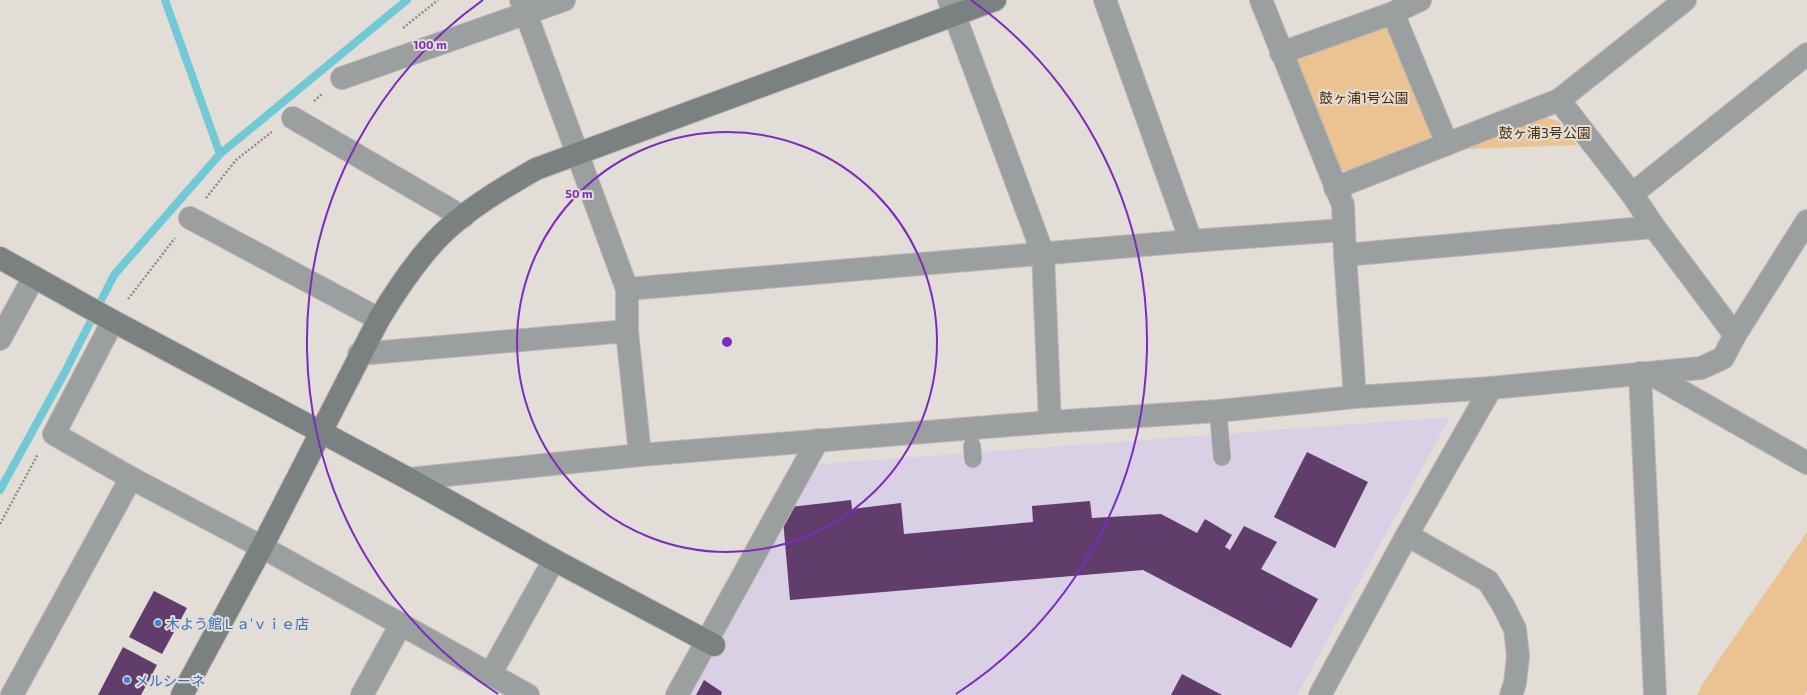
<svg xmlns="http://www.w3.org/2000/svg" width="1807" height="695" viewBox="0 0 1807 695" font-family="'Exo 2','Noto Sans JP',sans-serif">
  <rect width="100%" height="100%" fill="#e3ddd8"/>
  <polygon fill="#d9d0e5" points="1450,417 1297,695 686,695 809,465"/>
  <g fill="#ebc292">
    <polygon points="1381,23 1392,28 1433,128 1429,138 1347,171 1336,169 1295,65 1301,54"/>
    <polygon points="1544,117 1558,121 1577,145 1467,149"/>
    <polygon points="1807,532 1807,692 1805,695 1697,695 1703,683"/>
  </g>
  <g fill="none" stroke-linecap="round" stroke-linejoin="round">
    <g stroke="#71c9d5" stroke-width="8">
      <polyline points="165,0 220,154"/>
      <polyline points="0,490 65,372 114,275 220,154 407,0"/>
    </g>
  </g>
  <g fill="#603d6b">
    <polygon points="1307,452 1368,482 1335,548 1274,517"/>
    <polygon points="851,500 852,509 901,503 904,534 1033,522 1032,506 1090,501 1092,518 1161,514 1197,533 1205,519 1232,535 1225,547 1230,550 1244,526 1277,542 1261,569 1318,599 1291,648 1143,570 790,600 782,508"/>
    <polygon points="154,591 187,608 162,654 129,637"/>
    <polygon points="123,647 157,665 141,695 98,695"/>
    <polygon points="1182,674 1222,695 1171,695"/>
    <polygon points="704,680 722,692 721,695 696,695"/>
  </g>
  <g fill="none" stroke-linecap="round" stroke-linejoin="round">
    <g stroke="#bdb8b3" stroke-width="18">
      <g id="lane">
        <polyline points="1218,411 1222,457"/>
        <polyline points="972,446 973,459"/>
      </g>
    </g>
    <g stroke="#bdb8b3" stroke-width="24">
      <g id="street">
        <polyline points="521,0 627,289 627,331 640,455"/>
        <polyline points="949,0 1043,254 1050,422"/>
        <polyline points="1105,0 1191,241"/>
        <polyline points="1261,0 1343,205 1345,255 1355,397"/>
        <polyline points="1685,0 1559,100 1632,194 1654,227 1735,335"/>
        <polyline points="1393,13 1447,144"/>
        <polyline points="1281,53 1393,13 1420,0"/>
        <polyline points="342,78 564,0"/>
        <polyline points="293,118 463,217"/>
        <polyline points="1335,188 1559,100"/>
        <polyline points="1632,194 1807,54"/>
        <polyline points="190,218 379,319"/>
        <polyline points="1345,255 1654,227"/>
        <polyline points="627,289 1191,241 1344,230"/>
        <polyline points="113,321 54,434 131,478 262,547 528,695"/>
        <polyline points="0,339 34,277"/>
        <polyline points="359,354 627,331"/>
        <polyline points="1640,373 1655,695"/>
        <polyline points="1649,373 1807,463"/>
        <polyline points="409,479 640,455 1050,422 1218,411 1355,397 1491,388 1701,368 1723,358 1735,335 1807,221"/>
        <polyline points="1407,535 1488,581 1503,605 1515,629 1518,656 1515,683 1511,695"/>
        <polyline points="491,673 554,560"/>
        <polyline points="12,695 131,478"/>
        <polyline points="362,695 401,624"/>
        <polyline points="677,695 818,440"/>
        <polyline points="1320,695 1407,535 1491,388"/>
      </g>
    </g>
    <g stroke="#bdb8b3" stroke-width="24">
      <g id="secondary">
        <polyline points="0,258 113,321 409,479 554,560 714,645"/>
        <path d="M182,695l80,-148 117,-228c17,-28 38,-60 62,-84 26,-26 62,-47 95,-66l459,-169"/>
      </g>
    </g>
    <g stroke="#918c89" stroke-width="2.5" stroke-dasharray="2 2" stroke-linecap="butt">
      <polyline points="403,28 438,0"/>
      <polyline points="314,101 322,94"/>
      <polyline points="206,198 236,160 273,131"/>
      <polyline points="128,299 175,238"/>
      <polyline points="0,524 38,454"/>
    </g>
    <use href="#lane" stroke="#9b9fa0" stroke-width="17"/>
    <use href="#street" stroke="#9b9fa0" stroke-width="22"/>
    <use href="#secondary" stroke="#7b8081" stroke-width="22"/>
  </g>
  <g fill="none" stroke="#7b2cbf" stroke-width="2">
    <circle cx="727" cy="342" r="210"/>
    <path d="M498 694A420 420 0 0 1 483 0M971 0A420 420 0 0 1 956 694"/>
  </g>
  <g fill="#3f7fe0" stroke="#e3ddd8" stroke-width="1.5">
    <circle cx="158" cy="623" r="4"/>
    <circle cx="127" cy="680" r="4"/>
  </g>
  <g text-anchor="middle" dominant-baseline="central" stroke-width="4" stroke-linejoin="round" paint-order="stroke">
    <g font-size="14" fill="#4c2e02" stroke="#e3ddd8">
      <text x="1364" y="97">鼓ヶ浦1号公園</text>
      <text x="1545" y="132">鼓ヶ浦3号公園</text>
    </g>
    <g font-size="14" fill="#366cbe" stroke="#e3ddd8" text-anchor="start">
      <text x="166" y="623">木よう館Ｌａ’ｖｉｅ店</text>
      <text x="135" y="680">メルシーネ</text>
    </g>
  </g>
  <circle cx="727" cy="342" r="6" fill="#7b2cbf" stroke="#e3ddd8" stroke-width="2"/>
  <g font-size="12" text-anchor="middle" font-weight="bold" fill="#7b2cbf" stroke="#e3ddd8" stroke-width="4" stroke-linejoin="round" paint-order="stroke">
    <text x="430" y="49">100 m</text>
    <text x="579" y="198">50 m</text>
  </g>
</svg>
